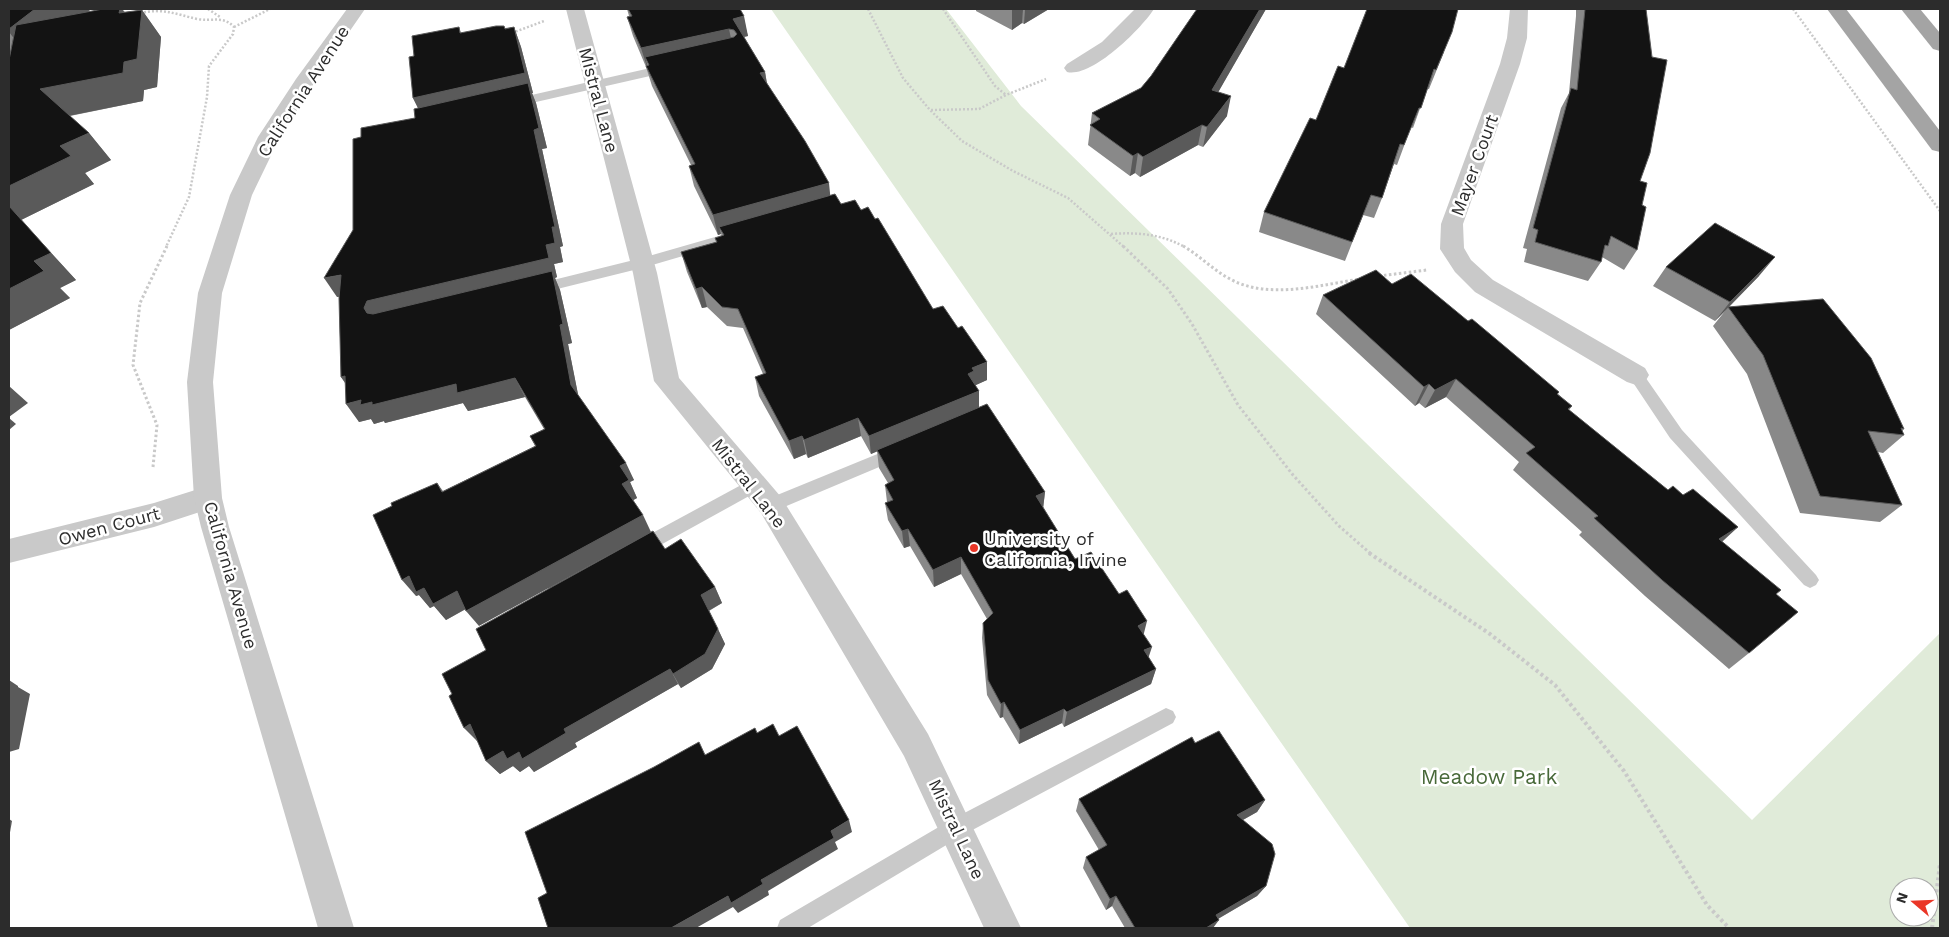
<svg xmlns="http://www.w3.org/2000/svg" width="1949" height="937" viewBox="0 0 1949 937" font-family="'Work Sans',sans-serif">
  <rect width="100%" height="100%" fill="#fff"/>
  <path fill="#e0ebd9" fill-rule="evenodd" d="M771,9h175l75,97 731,714 188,-187v295h-530zM1899,887h30v30h-30z"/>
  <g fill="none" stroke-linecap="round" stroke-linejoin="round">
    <g stroke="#c9c9c9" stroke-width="2.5" stroke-dasharray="2 2" stroke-linecap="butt">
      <polyline points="208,9 220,17"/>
      <polyline points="868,9 903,78 930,110 962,141 1013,171 1068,198 1124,247"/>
      <polyline points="943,9 995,86 1006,95"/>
      <polyline points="1793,9 1940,211"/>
      <path d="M140,13c24,-5 35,1 57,6 15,3 26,-4 37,8l-1,7 -24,32 -2,31 -18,100 -23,50"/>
      <polyline points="234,27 270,9"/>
      <polyline points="512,33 544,21"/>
      <polyline points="931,110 979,109 1006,95 1046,79"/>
      <path d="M1111,234c26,-2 50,0 74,13"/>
    </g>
    <g stroke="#c9c9c9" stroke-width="3" stroke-dasharray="2.5 2.5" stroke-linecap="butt">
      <polyline points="1123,246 1168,289 1192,324 1238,405 1293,475 1339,526 1371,554"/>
      <path d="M1183,246c16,9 30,24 47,33 38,21 90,6 130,0"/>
      <polyline points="1379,276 1427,270"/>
      <polyline points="153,467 157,425 133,365 140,303 167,246"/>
    </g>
    <g stroke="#c9c9c9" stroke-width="4" stroke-dasharray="3 3" stroke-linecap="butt">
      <polyline points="1369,553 1490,634 1555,685 1624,771 1707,905 1729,928"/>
      <polyline points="1932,928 1940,864"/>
    </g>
    <g fill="#c9c9c9" fill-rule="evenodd">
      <polygon points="668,64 674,68 672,71 514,107 508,103 514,99"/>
      <polygon points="736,231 741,233 743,236 741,239 642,268 537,294 532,293 530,289 532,285 537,284 642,258"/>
      <polygon points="1636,369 1641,371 1682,430 1816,575 1819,580 1816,585 1810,588 1804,585 1670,438 1628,375 1631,371"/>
      <polygon points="897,446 903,447 905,452 903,457 777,510 771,512 765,510 763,505 765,500"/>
      <polygon points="754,478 760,480 762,485 760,490 646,553 640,555 634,553 631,548 634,543"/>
      <polygon points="1166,708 1173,711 1176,717 1173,723 963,835 808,928 777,928 780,920 949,821"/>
    </g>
    <g fill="#c9c9c9" fill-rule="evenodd">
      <polygon points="566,9 584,9 657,273 679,378 781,497 928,734 1021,928 984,928 904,756 761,513 654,381 633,273"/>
      <path d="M1135,9h19c-13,20 -62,69 -87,63l-3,-4 3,-4 35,-22z"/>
      <polygon points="1510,9 1528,9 1527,38 1520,64 1463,224 1464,248 1471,260 1493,280 1645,368 1649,375 1645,382 1636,385 1627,382 1475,292 1455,272 1440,249 1441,224 1500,64 1507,38"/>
      <polygon points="208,486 218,490 222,498 218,506 154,527 9,563 9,539 154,503"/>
    </g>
    <polygon fill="#c9c9c9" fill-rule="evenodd" points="347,9 365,9 316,80 280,137 252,195 222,293 213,382 222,498 229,527 354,928 318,928 201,527 194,498 187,382 198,293 230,195 258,137 296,79"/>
    <g fill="#a4a4a4" fill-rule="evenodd">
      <polygon points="1827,9 1846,9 1940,131 1940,152 1932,150"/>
      <polygon points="1901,9 1920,9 1940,33 1940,51 1933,49"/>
    </g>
  </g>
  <g fill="#898989">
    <polygon points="9,9 91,9 88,12 103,9 122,9 125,12 142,10 161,37 157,87 144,90 143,101 70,116 89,133 111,160 85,173 94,184 21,220 76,280 60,288 70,298 9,330 10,55 9,55"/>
    <polygon points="627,9 740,9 748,36 744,37 765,72 767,83 830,195 841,204 861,210 875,219 933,309 987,380 975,385 979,391 979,408 1045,492 1043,508 1075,559 1144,635 1149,658 1156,669 1151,684 1064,727 1062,723 1019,744 1003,717 1000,718 987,695 982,638 983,623 987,619 961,574 934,587 910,546 904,548 888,520 885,503 887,502 885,485 888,483 879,468 877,451 871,454 861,436 808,458 806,454 794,459 759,396 755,377 763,374 743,328 727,326 707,307 702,308 687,272 681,252 716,242 715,238 722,236 721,234 718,235 694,186 689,166 691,165 652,86 646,67 633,36 627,17 629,16"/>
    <polygon points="976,9 1049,9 1024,24 1022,23 1012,30 976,11"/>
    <polygon points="1197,9 1266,9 1218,92 1227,116 1203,147 1198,145 1140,177 1135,173 1130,176 1088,145 1092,113 1141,88 1151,76"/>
    <polygon points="1576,9 1646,9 1640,181 1642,205 1637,250 1624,270 1602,257 1601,262 1588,281 1524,262 1527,249 1523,248 1561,108 1569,93 1576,16"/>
    <polygon points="504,26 505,28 514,27 521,47 533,93 532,93 536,103 547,148 542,149 563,246 560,247 563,262 554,264 557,277 555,278 560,290 572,343 568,344 578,395 634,480 630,482 637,498 633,500 650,532 665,549 715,587 722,603 709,611 725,644 712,669 681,688 678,684 575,743 577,747 534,772 529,766 520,772 513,766 500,774 486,761 478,742 452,694 486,650 549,588 466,609 446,620 434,606 430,608 419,595 416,596 437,483 443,491 535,446 530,436 544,429 525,397 468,411 463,403 385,423 384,421 374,424 371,419 359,422 345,383 341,377 339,297 337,297 353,230 361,137 415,118 418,108 413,98 414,56 459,27 461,33"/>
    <polygon points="1444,52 1429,89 1427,89 1413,128 1411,127 1397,165 1394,164 1382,198 1374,218 1363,215 1345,261 1259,232 1264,212 1316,120 1344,68"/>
    <polygon points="1666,267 1759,276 1729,307 1904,429 1902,431 1904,435 1883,453 1878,452 1902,505 1880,522 1800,513 1747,374 1713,326 1725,311 1715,321 1653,286"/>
    <polygon points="1392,284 1468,321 1559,392 1558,394 1572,406 1569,410 1668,490 1683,495 1738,527 1722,542 1776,594 1749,653 1729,669 1645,596 1579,535 1582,532 1513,470 1519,462 1446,397 1425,408 1419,403 1415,406 1316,314 1323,295"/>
    <polygon points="1195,743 1265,800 1257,812 1243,820 1266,886 1257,896 1218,919 1213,928 1125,928 1112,906 1106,910 1083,868 1086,857 1099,850 1076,811 1079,799"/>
  </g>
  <g fill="#5a5a5a">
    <polygon points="35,9 91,9 29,58 9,32 9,29"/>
    <polygon points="120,9 122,9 139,33 119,13"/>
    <polygon points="1015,9 1023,9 1022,23 1012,30 1012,10"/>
    <polygon points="1025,9 1049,9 1024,24"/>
    <polygon points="1260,9 1266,9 1208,110 1212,90"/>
    <polygon points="142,10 161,37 157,87 144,90 143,101 63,117 40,89 124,62"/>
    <polygon points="744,16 748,36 738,38 733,19"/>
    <polygon points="514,27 521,47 533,93 532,93 536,103 547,148 542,149 563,246 560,247 563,262 554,264 557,277 555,278 560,290 572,343 568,344 580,404 571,385 376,327 364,308 423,118 413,98"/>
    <polygon points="729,29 733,48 645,57 648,67 647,67 641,48"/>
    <polygon points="765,72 768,91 760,73"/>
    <polygon points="1231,96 1227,116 1203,147 1207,127"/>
    <polygon points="1202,125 1198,145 1140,177 1143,157"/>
    <polygon points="89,133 111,160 85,173 94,184 21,220 76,280 60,288 70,298 9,330 9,186 60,146"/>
    <polygon points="1138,153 1135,173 1130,176 1133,156"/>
    <polygon points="829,183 831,203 719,227 721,234 718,235 713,215"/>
    <polygon points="1775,257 1759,276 1715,321 1730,302"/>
    <polygon points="341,275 353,294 337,297 324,278"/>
    <polygon points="702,287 707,307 702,308 696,289"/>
    <polygon points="987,362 987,380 974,386 968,374 972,368"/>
    <polygon points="345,376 355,396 341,377"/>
    <polygon points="515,378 525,397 468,411 463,403 385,423 384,421 374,424 371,419 359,422 346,404 361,400 456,384"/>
    <polygon points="1456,379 1446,397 1425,408 1435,390"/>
    <polygon points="1429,384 1419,403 1415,406 1424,387"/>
    <polygon points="9,386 28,403 9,417"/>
    <polygon points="979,391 979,409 871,454 869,436"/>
    <polygon points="9,418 16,424 9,430"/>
    <polygon points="858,418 861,436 808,458 804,440"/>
    <polygon points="802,436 806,454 794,459 789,441"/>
    <polygon points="626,463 634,480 630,482 637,498 630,502 622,484 620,466"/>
    <polygon points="1045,492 1043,509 1036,496"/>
    <polygon points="643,515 651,532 479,626 466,611"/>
    <polygon points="1738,527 1719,544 1719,539"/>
    <polygon points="908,529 910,546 904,548 902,531"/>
    <polygon points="961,557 961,574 934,587 933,570"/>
    <polygon points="409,576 424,588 457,591 469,607 446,620 434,606 430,608 419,595 416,596 402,580"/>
    <polygon points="715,587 722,603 708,611 701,595"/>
    <polygon points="1147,621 1143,637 1138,626"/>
    <polygon points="718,629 725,644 712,669 681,688 673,674"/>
    <polygon points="1152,647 1147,662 1144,650"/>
    <polygon points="670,669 678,684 575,743 577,747 534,772 529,766 520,772 513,766 500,774 486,761 503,751 519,752 564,729"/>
    <polygon points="1156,669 1151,684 1064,727 1067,712"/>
    <polygon points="9,680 18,686 18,687 30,694 19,749 9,752"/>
    <polygon points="1004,702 1003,717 1000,718 1001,704"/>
    <polygon points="1064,709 1062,723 1019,744 1020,730"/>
    <polygon points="470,724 478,742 464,728"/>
    <polygon points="1265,800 1257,812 1230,827 1237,815"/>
    <polygon points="9,819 12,821 9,838"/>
    <polygon points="849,820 852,832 835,842 838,849 768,891 769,895 738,913 733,907 696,928 671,928 728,896 761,880 831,831"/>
    <polygon points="1266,886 1257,896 1209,924 1216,915"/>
    <polygon points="1116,896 1112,906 1106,910 1110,899"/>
    <polygon points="1219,920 1213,928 1206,928"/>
  </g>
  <g fill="#131313" stroke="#5a5a5a">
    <polygon points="9,9 35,9 9,29"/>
    <polygon points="103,9 120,9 119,13 142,10 137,59 124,62 123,73 40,89 89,133 60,146 71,156 9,186 9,60 16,25"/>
    <polygon points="628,9 740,9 744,16 733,19 765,72 760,73 805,141 829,183 713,215 689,166 695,164 646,66 649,65 645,57 734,37 737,34 734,30 729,29 641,48 627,17 632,16"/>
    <polygon points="1197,9 1260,9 1212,90 1231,96 1207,127 1202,125 1143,157 1138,153 1133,156 1090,125 1100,119 1092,113 1141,88 1151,76"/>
    <polygon points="1367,9 1458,9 1452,32 1436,70 1434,69 1421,108 1419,108 1404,145 1400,144 1382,198 1371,195 1352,242 1264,212 1310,118 1316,120 1338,66 1344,68"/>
    <polygon points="1585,9 1646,9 1652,57 1667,60 1650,153 1640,181 1647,183 1642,205 1646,207 1637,250 1611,236 1608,246 1605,245 1601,262 1535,242 1538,230 1533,228 1571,88 1577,90"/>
    <polygon points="496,26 504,26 505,29 514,27 525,73 413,98 409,57 414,56 412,36 459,27 460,33"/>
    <polygon points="528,83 539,128 534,130 555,227 552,227 555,243 546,245 549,258 367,301 364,308 367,313 373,314 552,271 563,324 560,325 571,385 626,463 620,466 629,480 622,484 643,515 466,611 457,591 433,604 424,588 416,592 409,576 402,580 373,515 392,506 391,503 437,483 442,492 536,446 530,436 545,429 515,378 457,393 456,384 372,405 372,402 360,405 361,400 346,404 345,376 341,377 339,298 341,275 324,278 353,230 353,139 361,137 361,128 415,118 414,109"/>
    <polygon points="835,194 841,204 855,200 861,210 868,207 875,219 878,218 933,309 943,306 958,328 962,326 987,362 972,368 974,371 968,374 979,391 869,436 858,418 804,440 802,436 789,441 755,377 766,373 738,309 722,307 702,287 696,289 681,252 717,242 715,238 724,235 719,227"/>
    <polygon points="9,206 51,253 34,261 44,271 9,289"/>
    <polygon points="1715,223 1775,257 1730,302 1666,267"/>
    <polygon points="1376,270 1392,284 1411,274 1468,321 1472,319 1559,392 1557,394 1572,406 1568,409 1668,490 1673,486 1683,495 1693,489 1738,527 1719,539 1781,590 1776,594 1798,612 1749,653 1662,580 1594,518 1598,516 1526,453 1535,447 1456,379 1435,390 1429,384 1424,387 1323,295"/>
    <polygon points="1823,299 1871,358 1904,429 1901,428 1904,435 1868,431 1902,505 1820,496 1763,355 1728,307"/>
    <polygon points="987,404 1045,492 1036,496 1075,559 1091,552 1119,594 1127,590 1147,621 1138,626 1152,647 1144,650 1156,669 1067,712 1064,709 1020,730 1004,702 1001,704 988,680 983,623 993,613 961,557 933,570 908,529 902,531 885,503 893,500 885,485 894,480 877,450"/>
    <polygon points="653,531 665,549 681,539 715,587 701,595 718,629 705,654 673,674 670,669 564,729 566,733 522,759 519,752 507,759 503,751 486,761 470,724 464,728 449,696 452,694 442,674 486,650 476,629"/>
    <polygon points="773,724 779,736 797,726 849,820 831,831 834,838 761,880 763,884 731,903 728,896 671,928 548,928 538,898 547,893 525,832 654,767 699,742 705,755 755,728 757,733"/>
    <polygon points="1219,731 1265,800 1237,815 1272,844 1275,854 1266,886 1216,915 1219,920 1206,928 1135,928 1116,896 1110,899 1086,857 1107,845 1079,799 1192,737 1195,743"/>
  </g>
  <circle fill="#ea3627" stroke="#fff" stroke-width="2" cx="974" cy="548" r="5"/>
  <g text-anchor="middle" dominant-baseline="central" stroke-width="5" stroke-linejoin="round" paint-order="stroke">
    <g font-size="18" fill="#2c2c2c" stroke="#fff">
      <text transform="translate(303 91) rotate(-57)">California Avenue</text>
      <text transform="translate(599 100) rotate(75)">Mistral Lane</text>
      <text transform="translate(1474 165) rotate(-70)">Mayer Court</text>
      <text transform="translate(749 483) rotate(52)">Mistral Lane</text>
      <text transform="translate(109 526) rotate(-15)">Owen Court</text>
      <text transform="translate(231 575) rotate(74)">California Avenue</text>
      <text transform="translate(957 829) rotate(65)">Mistral Lane</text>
    </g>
    <g font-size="18" fill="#2c2c2c" stroke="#fff" text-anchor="start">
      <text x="984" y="538">University of<tspan x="984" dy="21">California, Irvine</tspan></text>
    </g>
    <g font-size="21" fill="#486939" stroke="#fff">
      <text x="1489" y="776">Meadow Park</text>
    </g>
  </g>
  <rect width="1949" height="937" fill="none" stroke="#2c2c2c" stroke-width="20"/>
  <g transform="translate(1914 902) rotate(289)"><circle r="24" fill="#ffffff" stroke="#ababab"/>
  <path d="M0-4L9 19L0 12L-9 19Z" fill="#ea3627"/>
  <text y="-8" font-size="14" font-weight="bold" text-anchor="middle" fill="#2c2c2c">N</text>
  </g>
</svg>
